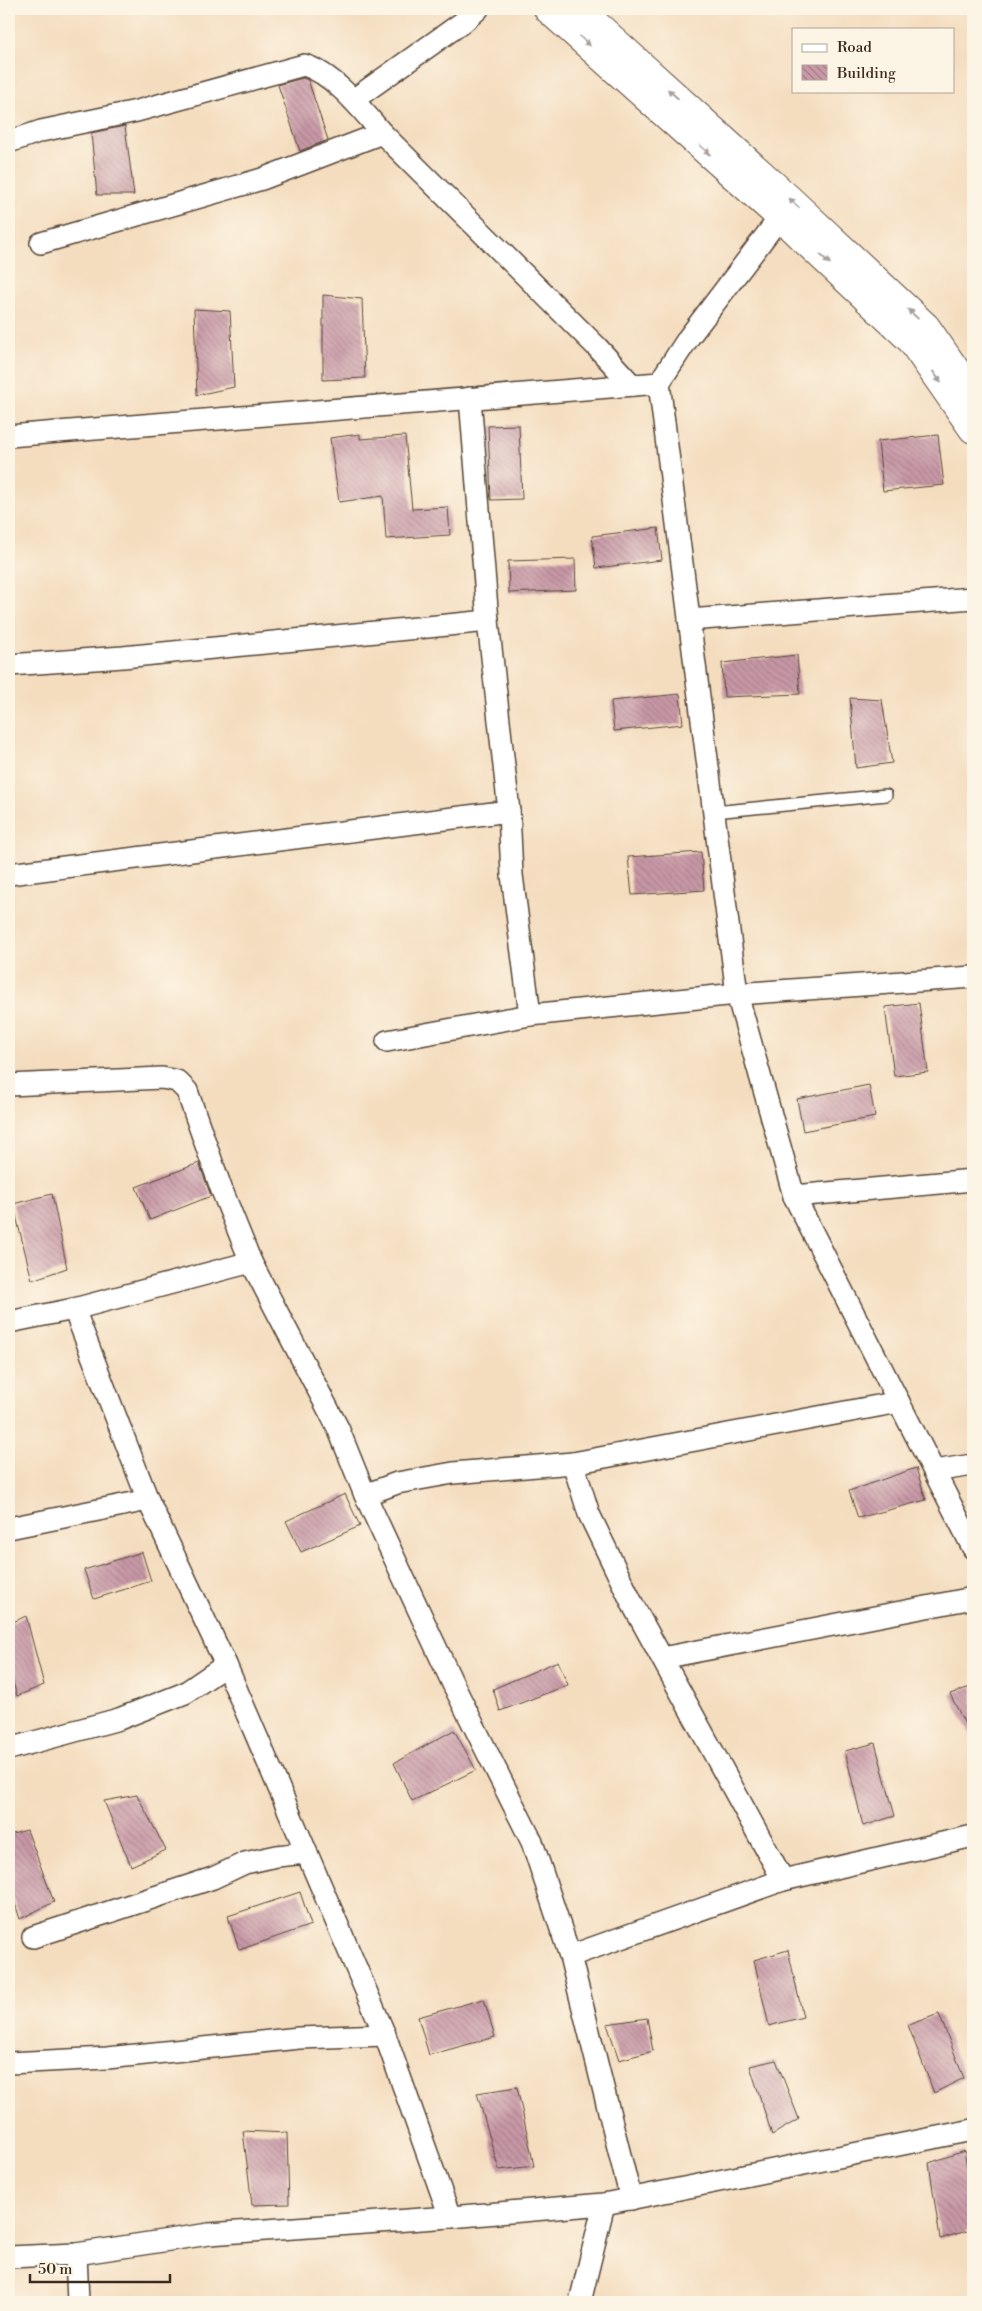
<svg xmlns="http://www.w3.org/2000/svg" width="982" height="2311" viewBox="0 0 982 2311" font-family="'Libre Bodoni',serif">
  <defs>
    <pattern id="building-back-hatch" width="6" height="6" patternUnits="userSpaceOnUse" patternTransform="scale(1.25)"><rect width="6" height="6" fill="#c898a7"/><path d="M-1 5l2 2M0 0l6 6M5-1l2 2" fill="none" stroke="#a47c87"/></pattern>
  </defs>
  <rect width="100%" height="100%" fill="#fcf5e5"/>
  <filter id="ink" filterUnits="userSpaceOnUse"><feTurbulence type="fractalNoise" baseFrequency=".02" numOctaves="2"/><feDisplacementMap in="SourceGraphic" scale="10" xChannelSelector="R" yChannelSelector="G"/><feConvolveMatrix kernelMatrix="1 2 1 2 8 2 1 2 1" color-interpolation-filters="sRGB"/></filter>
  <filter id="wash" filterUnits="userSpaceOnUse"><feTurbulence type="fractalNoise" baseFrequency=".0096" numOctaves="4" result="noise"/><feDisplacementMap in="SourceGraphic" scale="20" xChannelSelector="R" yChannelSelector="G"/><feGaussianBlur stdDeviation="1.12" result="paint"/><feColorMatrix in="noise" values="0 0 0 0 0 0 0 0 0 0 0 0 0 0 0 0 0 1.4 0 .05"/><feComposite in="paint" operator="in"/></filter>
  <g filter="url(#wash)">
    <rect width="100%" height="100%" fill="#f4ddbf"/>
    <g id="blocks">
      <g fill="url(#building-back-hatch)">
        <polygon points="303,78 308,80 328,140 300,151 278,85"/>
        <polygon points="125,126 134,195 97,195 91,133"/>
        <polygon points="323,295 362,299 365,378 323,380"/>
        <polygon points="194,309 230,311 234,387 197,395"/>
        <polygon points="519,425 522,499 491,500 488,426"/>
        <polygon points="360,434 360,439 405,436 412,509 448,507 450,535 386,539 383,496 339,502 330,438"/>
        <polygon points="938,435 944,485 883,491 878,441"/>
        <polygon points="658,528 662,560 596,568 592,536"/>
        <polygon points="575,559 576,590 509,593 508,561"/>
        <polygon points="797,655 800,694 724,697 722,663"/>
        <polygon points="680,694 683,724 614,731 611,701"/>
        <polygon points="850,698 882,700 892,763 856,768"/>
        <polygon points="701,852 704,890 632,895 628,857"/>
        <polygon points="919,1003 928,1072 894,1076 885,1007"/>
        <polygon points="869,1085 875,1117 803,1131 797,1099"/>
        <polygon points="199,1163 211,1196 150,1220 136,1187"/>
        <polygon points="52,1194 67,1268 32,1280 13,1204"/>
        <polygon points="916,1468 926,1500 858,1518 849,1491"/>
        <polygon points="345,1494 360,1526 301,1552 286,1521"/>
        <polygon points="142,1552 151,1581 94,1599 84,1570"/>
        <polygon points="26,1616 44,1685 17,1696 9,1669 9,1624"/>
        <polygon points="558,1661 568,1685 500,1711 493,1689"/>
        <polygon points="973,1686 973,1740 950,1694"/>
        <polygon points="454,1730 476,1770 412,1801 394,1763"/>
        <polygon points="875,1743 895,1816 863,1826 845,1751"/>
        <polygon points="137,1795 166,1850 131,1866 104,1801"/>
        <polygon points="27,1830 54,1902 20,1919 9,1885 9,1835"/>
        <polygon points="300,1892 311,1925 239,1950 228,1916"/>
        <polygon points="788,1950 803,2017 769,2026 754,1960"/>
        <polygon points="484,1999 495,2037 429,2055 418,2017"/>
        <polygon points="939,2014 964,2078 934,2093 908,2025"/>
        <polygon points="647,2018 653,2051 619,2060 607,2024"/>
        <polygon points="776,2060 799,2119 772,2135 750,2066"/>
        <polygon points="517,2087 534,2166 499,2170 477,2093"/>
        <polygon points="243,2131 287,2133 289,2204 252,2205"/>
        <polygon points="964,2151 973,2198 973,2229 940,2239 929,2163"/>
      </g>
    </g>
  </g>
  <g filter="url(#ink)">
    <use href="#blocks" fill-opacity="0" stroke="#574536" stroke-width="1"/>
    <g fill="none" stroke-linecap="round" stroke-linejoin="round">
      <g stroke="#574536" stroke-width="14">
        <polyline id="service" points="714,812 886,795"/>
      </g>
      <g stroke="#574536" stroke-width="24">
        <g id="minor">
          <polyline points="353,100 463,22 478,9"/>
          <path d="M9,142l32,-11 96,-20 167,-46c30,9 58,45 78,68l214,213 36,39"/>
          <polyline points="41,243 262,179 382,133"/>
          <polyline points="659,383 737,994 794,1196 973,1548"/>
          <polyline points="470,398 488,621 509,811 512,875 530,1015"/>
          <polyline points="9,436 659,383 689,337 780,217"/>
          <polyline points="689,620 973,598"/>
          <polyline points="9,665 123,657 488,621"/>
          <polyline points="9,874 509,811"/>
          <polyline points="387,1041 530,1015 737,994 973,977"/>
          <polyline points="9,1085 162,1078 177,1081 187,1091 221,1188 251,1262 338,1428 365,1495 453,1684 532,1842 570,1956 631,2199"/>
          <polyline points="794,1196 973,1180"/>
          <polyline points="74,1309 148,1500 226,1665 385,2035 450,2217"/>
          <polyline points="9,1322 74,1309 251,1262"/>
          <polyline points="573,1463 589,1514 634,1607 783,1880"/>
          <polyline points="934,1471 973,1465"/>
          <polyline points="365,1495 397,1483 453,1473 573,1463 899,1402"/>
          <polyline points="9,1528 148,1500"/>
          <polyline points="662,1658 973,1598"/>
          <polyline points="9,1749 119,1719 185,1693 226,1665"/>
          <polyline points="33,1937 213,1878 245,1863 277,1856 306,1853"/>
          <polyline points="570,1956 783,1880 973,1836"/>
          <polyline points="9,2063 107,2058 299,2038 385,2035"/>
          <polyline points="76,2254 78,2302"/>
          <polyline points="9,2257 76,2254 209,2234 450,2217 604,2204 973,2130"/>
          <polyline points="580,2302 604,2204"/>
        </g>
      </g>
      <g stroke="#574536" stroke-width="30">
        <g id="tertiary">
          <polyline points="548,9 780,217 911,340 973,429"/>
          <polyline points="579,9 789,199 926,327 973,395"/>
        </g>
      </g>
      <use href="#service" stroke="#fff" stroke-width="11"/>
      <use href="#minor" stroke="#fff" stroke-width="21"/>
      <use href="#tertiary" stroke="#fff" stroke-width="28"/>
    </g>
    <defs><path id="oneway-solid" d="M-6-.8H1V-3.2L6.5 0L1 3.2V.8H-6Z" transform="scale(1.25)"/></defs>
    <g fill="#a79f9a">
      <use href="#oneway-solid" transform="translate(585 41) rotate(42)"/>
      <use href="#oneway-solid" transform="translate(673 94) rotate(-138)"/>
      <use href="#oneway-solid" transform="translate(705 150) rotate(42)"/>
      <use href="#oneway-solid" transform="translate(794 203) rotate(-137)"/>
      <use href="#oneway-solid" transform="translate(825 259) rotate(43)"/>
      <use href="#oneway-solid" transform="translate(913 314) rotate(-137)"/>
      <use href="#oneway-solid" transform="translate(937 377) rotate(55)"/>
    </g>
  </g>
  <rect width="982" height="2311" fill="none" stroke="#fcf5e5" stroke-width="30"/>
  <rect x="792" y="28" width="162" height="65" fill="#fcf5e5" stroke="#afa495"/>
  <rect x="802" y="44" width="25" height="8" fill="#ffffff" stroke="#afa495"/>
  <text x="837" y="52" font-size="15" fill="#3b2a1e">Road</text>
  <rect x="802" y="65" width="25" height="15" fill="url(#building-back-hatch)" stroke="#afa495"/>
  <text x="837" y="78" font-size="15" fill="#3b2a1e">Building</text>
  <path d="M30 2274v8h140v-8" fill="none" stroke="#3b2a1e" stroke-width="2.5"/>
  <text x="38" y="2274" font-size="15" fill="#3b2a1e" stroke="#fcf5e5" stroke-width="4" paint-order="stroke">50 m</text>
</svg>
